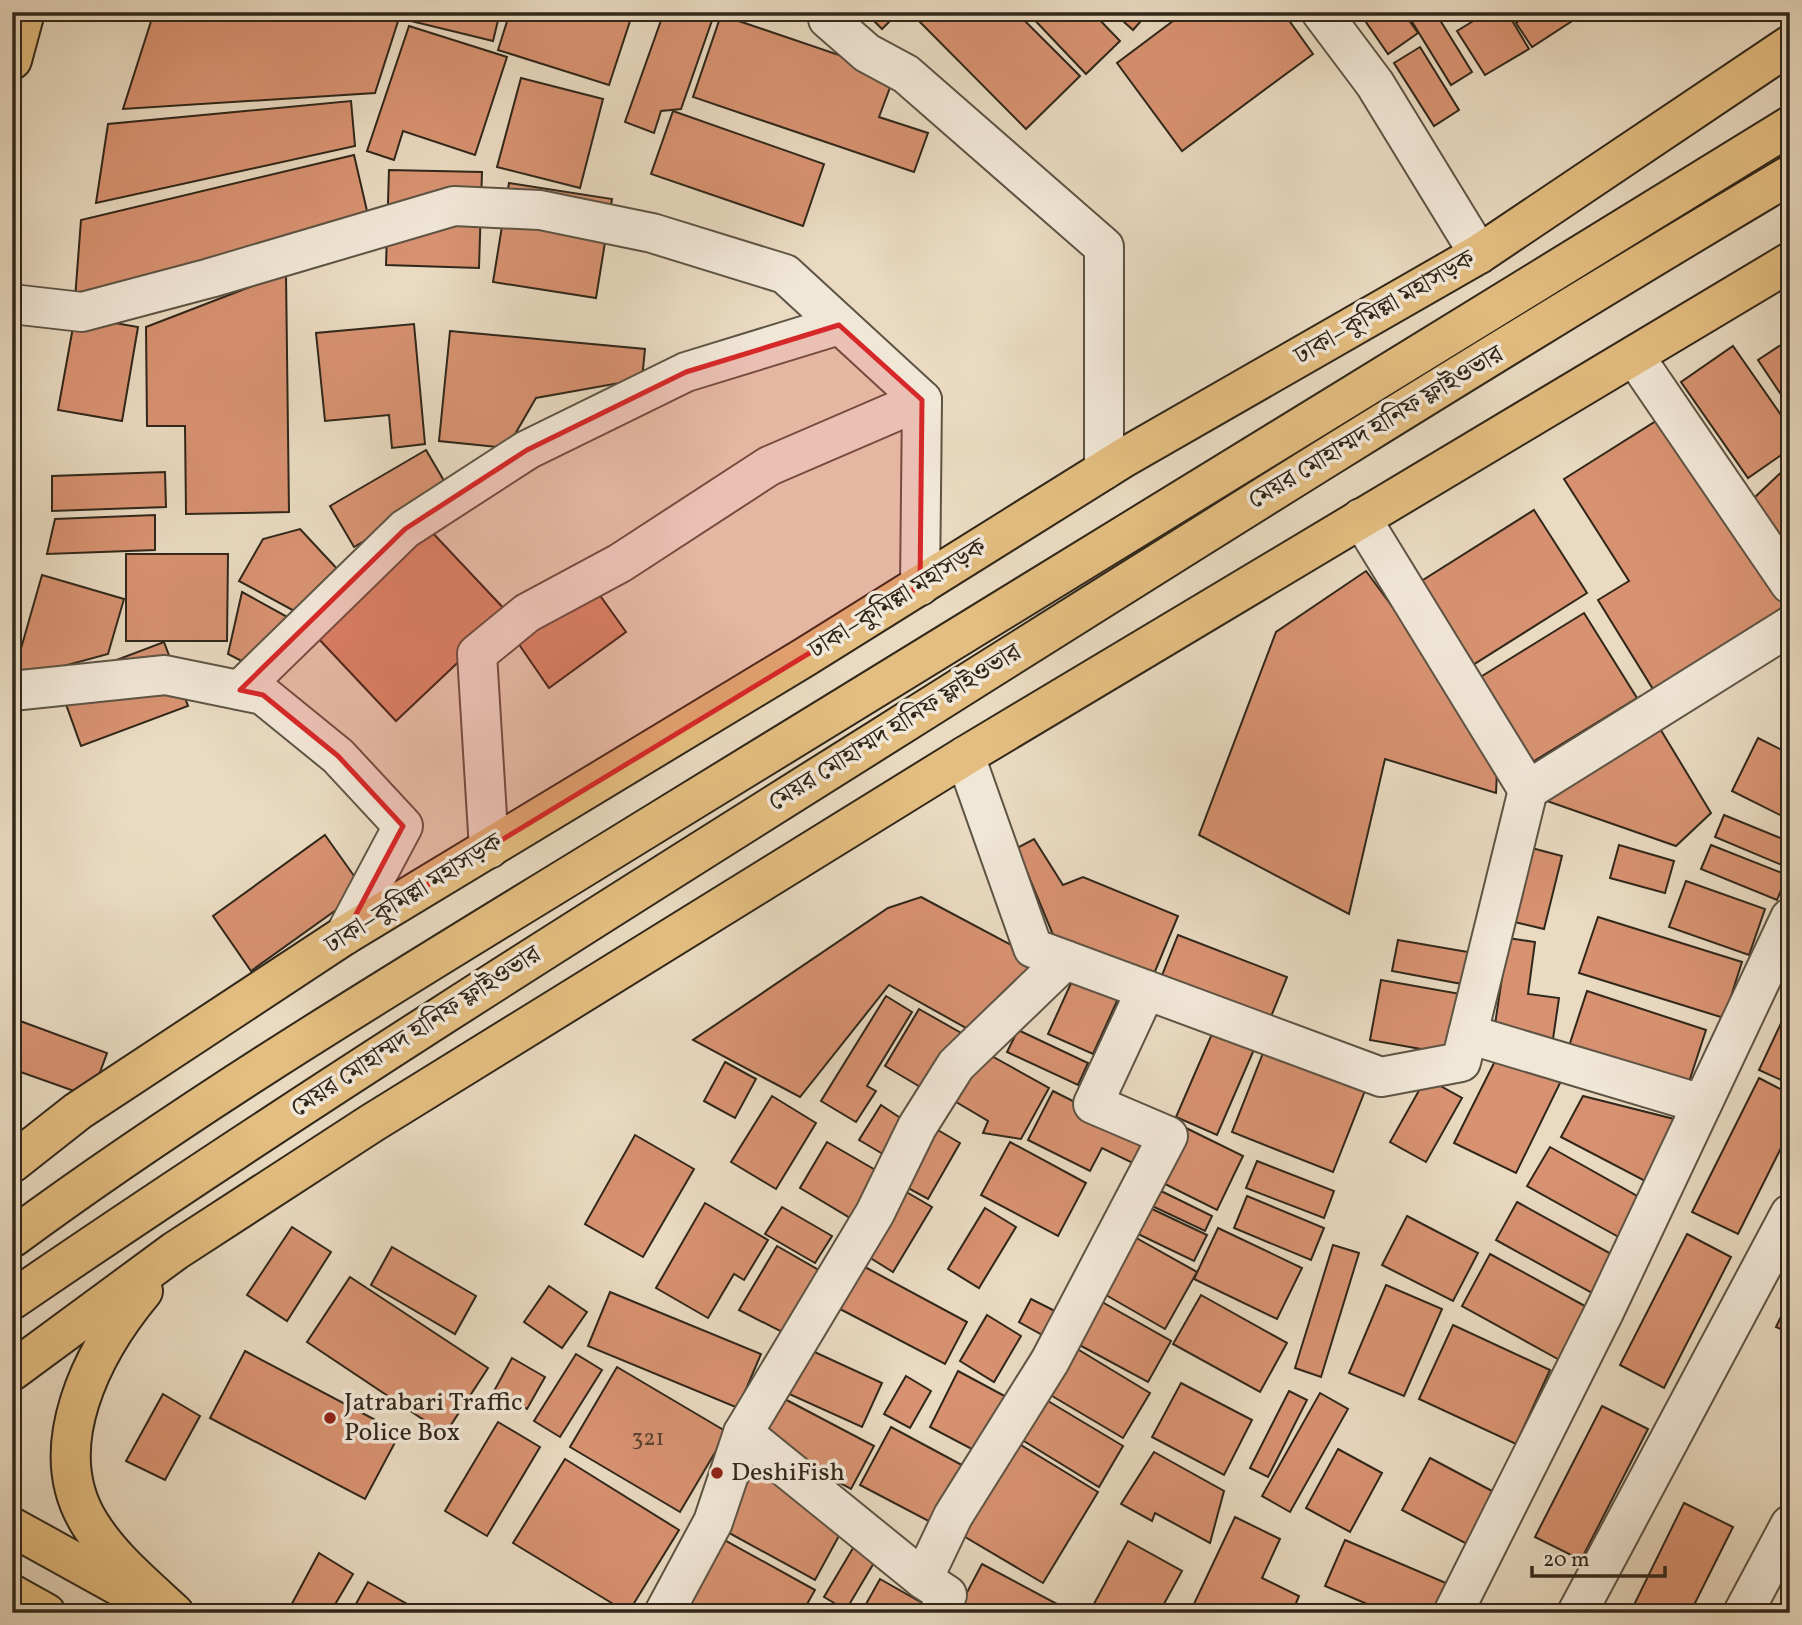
<svg xmlns="http://www.w3.org/2000/svg" width="1802" height="1625" viewBox="0 0 1802 1625" font-family="Vollkorn,'Noto Serif Bengali',serif">
  <rect width="100%" height="100%" fill="#e9dac1"/>
  <filter id="stains"><feTurbulence type="fractalNoise" baseFrequency=".00286" numOctaves="4"/><feColorMatrix values="0 0 0 0 .2 0 0 0 0 .09 0 0 0 0 .02 0 0 0 .5 -.17"/></filter>
  <radialGradient id="worn" r=".72"><stop offset=".6" stop-color="#630" stop-opacity="0"/><stop offset="1" stop-color="#630" stop-opacity=".3"/></radialGradient>
  <g fill="#d89271" stroke="#30271a" stroke-width="2">
    <polygon points="154,12 401,12 375,93 123,109"/>
    <polygon points="413,12 500,12 493,41 411,21"/>
    <polygon points="510,12 633,12 609,85 498,50"/>
    <polygon points="664,12 715,12 681,109 661,111 654,133 625,122"/>
    <polygon points="865,12 899,12 882,29"/>
    <polygon points="910,12 1016,12 1080,76 1026,129"/>
    <polygon points="1027,12 1092,12 1120,41 1086,74"/>
    <polygon points="1113,12 1149,12 1133,30"/>
    <polygon points="1185,12 1283,12 1313,54 1182,151 1117,63"/>
    <polygon points="1359,12 1403,12 1418,33 1388,54"/>
    <polygon points="1406,12 1435,12 1472,72 1451,85"/>
    <polygon points="1488,12 1507,12 1529,49 1485,75 1457,31"/>
    <polygon points="1532,12 1586,12 1532,47 1516,23"/>
    <polygon points="721,15 895,74 879,117 928,133 914,172 693,97"/>
    <polygon points="409,26 507,57 475,155 403,131 394,160 367,151"/>
    <polygon points="1420,47 1459,110 1434,126 1394,63"/>
    <polygon points="521,78 603,99 580,188 497,167"/>
    <polygon points="351,101 355,146 96,203 108,124"/>
    <polygon points="673,111 824,164 803,226 651,174"/>
    <polygon points="354,155 371,228 75,299 81,220"/>
    <polygon points="389,170 482,172 479,268 386,265"/>
    <polygon points="509,183 612,199 596,298 493,282"/>
    <polygon points="286,273 289,512 186,514 185,426 147,426 146,327"/>
    <polygon points="75,316 138,327 122,421 58,410"/>
    <polygon points="414,324 425,444 392,448 389,415 325,421 316,333"/>
    <polygon points="450,331 645,349 642,379 536,398 507,448 439,441"/>
    <polygon points="1790,339 1790,408 1758,360"/>
    <polygon points="1733,346 1790,428 1790,449 1748,478 1681,382"/>
    <polygon points="1664,416 1787,611 1656,694 1598,600 1629,581 1564,479"/>
    <polygon points="426,450 450,491 354,547 330,506"/>
    <polygon points="1790,464 1790,555 1754,498"/>
    <polygon points="165,472 166,507 52,511 52,476"/>
    <polygon points="1534,510 1587,593 1468,668 1415,585"/>
    <polygon points="155,515 155,550 47,554 55,519"/>
    <polygon points="300,529 341,573 298,613 239,581 263,539"/>
    <polygon points="429,529 509,614 396,721 316,636"/>
    <polygon points="126,554 228,554 227,641 126,641"/>
    <polygon points="1366,571 1498,750 1496,793 1385,759 1349,914 1199,835 1276,632"/>
    <polygon points="42,575 124,599 108,654 12,680"/>
    <polygon points="594,587 626,632 549,688 518,643"/>
    <polygon points="242,592 300,624 255,668 228,654"/>
    <polygon points="1584,613 1637,698 1526,766 1474,681"/>
    <polygon points="164,642 188,706 81,746 58,682"/>
    <polygon points="1659,727 1711,813 1676,846 1544,800"/>
    <polygon points="1758,738 1790,754 1790,820 1732,791"/>
    <polygon points="1724,815 1790,842 1789,868 1715,837"/>
    <polygon points="325,835 364,890 251,971 213,916"/>
    <polygon points="1034,839 1063,885 1083,877 1178,916 1151,981 1056,942 1017,848"/>
    <polygon points="1619,845 1674,861 1665,893 1610,878"/>
    <polygon points="1711,845 1787,875 1777,900 1701,869"/>
    <polygon points="1524,846 1562,856 1544,929 1506,920"/>
    <polygon points="1686,881 1765,909 1749,955 1669,927"/>
    <polygon points="921,897 1041,961 975,1033 889,985 800,1097 693,1040 888,908"/>
    <polygon points="1598,917 1742,962 1724,1018 1579,973"/>
    <polygon points="1178,935 1287,977 1268,1024 1159,983"/>
    <polygon points="1508,938 1535,942 1528,994 1559,998 1553,1039 1494,1031"/>
    <polygon points="1398,940 1468,952 1462,984 1392,971"/>
    <polygon points="1381,980 1466,995 1455,1055 1370,1040"/>
    <polygon points="1072,981 1122,990 1093,1054 1048,1034"/>
    <polygon points="1587,991 1706,1030 1688,1085 1569,1046"/>
    <polygon points="886,996 912,1012 867,1086 876,1091 856,1122 821,1101"/>
    <polygon points="1790,1004 1790,1084 1759,1070"/>
    <polygon points="919,1009 963,1034 927,1091 885,1066"/>
    <polygon points="12,1018 107,1053 91,1097 15,1070 12,1076"/>
    <polygon points="1218,1020 1259,1038 1217,1135 1176,1117"/>
    <polygon points="1018,1030 1088,1063 1078,1085 1007,1052"/>
    <polygon points="1267,1043 1368,1083 1333,1172 1232,1132"/>
    <polygon points="979,1049 1049,1088 1021,1139 983,1133 988,1121 951,1099"/>
    <polygon points="1501,1049 1562,1079 1516,1173 1454,1143"/>
    <polygon points="725,1062 756,1079 735,1118 704,1101"/>
    <polygon points="1426,1078 1462,1098 1426,1162 1390,1142"/>
    <polygon points="1759,1078 1790,1094 1790,1130 1738,1234 1692,1212"/>
    <polygon points="1053,1091 1156,1143 1143,1168 1102,1148 1090,1171 1028,1140"/>
    <polygon points="772,1096 816,1123 776,1189 731,1162"/>
    <polygon points="1583,1096 1682,1121 1647,1182 1561,1137"/>
    <polygon points="881,1105 908,1123 888,1157 859,1140"/>
    <polygon points="931,1126 960,1143 928,1199 899,1183"/>
    <polygon points="1186,1128 1243,1156 1217,1210 1159,1181"/>
    <polygon points="635,1135 694,1169 643,1257 585,1224"/>
    <polygon points="827,1142 879,1172 852,1219 800,1188"/>
    <polygon points="1010,1142 1086,1183 1058,1236 981,1195"/>
    <polygon points="1550,1147 1646,1201 1624,1240 1527,1186"/>
    <polygon points="1257,1161 1334,1191 1324,1218 1246,1188"/>
    <polygon points="1157,1189 1212,1216 1205,1231 1150,1205"/>
    <polygon points="903,1190 932,1207 893,1272 864,1254"/>
    <polygon points="1247,1196 1324,1228 1311,1260 1234,1228"/>
    <polygon points="1517,1202 1613,1255 1592,1293 1496,1240"/>
    <polygon points="705,1203 768,1240 744,1280 734,1274 708,1318 656,1288"/>
    <polygon points="782,1207 832,1236 815,1263 765,1234"/>
    <polygon points="985,1208 1016,1227 979,1288 948,1269"/>
    <polygon points="1150,1208 1207,1235 1194,1261 1138,1234"/>
    <polygon points="1407,1216 1478,1253 1453,1301 1382,1265"/>
    <polygon points="292,1227 331,1252 287,1321 247,1295"/>
    <polygon points="1218,1228 1302,1268 1277,1319 1194,1279"/>
    <polygon points="1687,1234 1731,1257 1664,1388 1620,1365"/>
    <polygon points="1131,1235 1197,1272 1165,1329 1099,1291"/>
    <polygon points="1333,1245 1359,1253 1321,1377 1295,1368"/>
    <polygon points="777,1246 824,1273 788,1335 739,1310"/>
    <polygon points="392,1247 476,1296 455,1334 371,1285"/>
    <polygon points="1490,1254 1594,1311 1565,1363 1462,1306"/>
    <polygon points="863,1266 967,1322 945,1364 840,1309"/>
    <polygon points="350,1277 488,1368 445,1434 307,1342"/>
    <polygon points="1386,1285 1442,1309 1404,1396 1349,1373"/>
    <polygon points="549,1286 587,1312 562,1348 524,1322"/>
    <polygon points="610,1292 761,1354 738,1408 588,1346"/>
    <polygon points="1201,1295 1287,1343 1260,1392 1173,1344"/>
    <polygon points="1095,1298 1171,1341 1148,1382 1072,1341"/>
    <polygon points="1790,1298 1790,1333 1776,1327"/>
    <polygon points="1031,1299 1057,1312 1044,1336 1019,1322"/>
    <polygon points="987,1315 1021,1336 994,1382 960,1361"/>
    <polygon points="1453,1325 1550,1370 1516,1444 1419,1399"/>
    <polygon points="1069,1344 1150,1393 1123,1438 1042,1390"/>
    <polygon points="808,1349 882,1383 862,1427 787,1393"/>
    <polygon points="245,1351 400,1433 365,1499 210,1418"/>
    <polygon points="576,1354 602,1370 560,1437 534,1421"/>
    <polygon points="512,1358 545,1377 527,1409 494,1391"/>
    <polygon points="617,1367 727,1432 680,1512 570,1447"/>
    <polygon points="958,1371 1012,1400 983,1455 930,1427"/>
    <polygon points="906,1376 931,1391 910,1428 884,1414"/>
    <polygon points="1181,1383 1252,1420 1224,1475 1152,1437"/>
    <polygon points="1289,1391 1307,1400 1268,1477 1250,1468"/>
    <polygon points="1320,1393 1348,1409 1290,1512 1262,1496"/>
    <polygon points="163,1394 200,1416 165,1480 126,1461"/>
    <polygon points="779,1396 874,1446 851,1489 757,1438"/>
    <polygon points="1043,1398 1123,1446 1099,1487 1019,1438"/>
    <polygon points="1602,1406 1648,1429 1581,1560 1535,1537"/>
    <polygon points="498,1422 540,1447 487,1536 445,1511"/>
    <polygon points="891,1427 973,1471 942,1528 860,1485"/>
    <polygon points="1016,1442 1098,1492 1043,1583 960,1534"/>
    <polygon points="1338,1449 1382,1473 1350,1532 1306,1508"/>
    <polygon points="1154,1452 1224,1491 1210,1543 1155,1513 1152,1521 1121,1504"/>
    <polygon points="1430,1458 1494,1492 1467,1544 1402,1510"/>
    <polygon points="565,1459 679,1530 628,1613 513,1543"/>
    <polygon points="756,1467 853,1510 815,1580 722,1529"/>
    <polygon points="1684,1503 1733,1527 1690,1613 1630,1613"/>
    <polygon points="1235,1517 1280,1539 1262,1578 1299,1596 1292,1613 1207,1613 1193,1606"/>
    <polygon points="721,1538 815,1590 802,1613 689,1613 682,1609"/>
    <polygon points="1345,1540 1453,1586 1441,1613 1388,1613 1325,1586"/>
    <polygon points="1128,1541 1182,1571 1159,1613 1089,1613"/>
    <polygon points="856,1543 878,1556 846,1610 824,1597"/>
    <polygon points="319,1553 353,1574 330,1613 287,1613"/>
    <polygon points="982,1564 1057,1604 1053,1613 956,1613"/>
    <polygon points="880,1579 938,1612 937,1613 861,1613"/>
    <polygon points="368,1582 407,1604 402,1613 351,1613"/>
  </g>
  <g fill="none" stroke-linecap="round" stroke-linejoin="round">
    <g stroke="#5e5444" stroke-width="42">
      <g id="minor">
        <polyline points="832,12 828,19 867,53 906,74 1104,247 1104,470"/>
        <polyline points="1321,12 1375,84 1479,254"/>
        <polyline points="12,304 82,312 210,278 454,206 540,210 652,233 785,274 922,400 920,586"/>
        <polyline points="1635,357 1790,584"/>
        <polyline points="1361,518 1528,790"/>
        <polyline points="240,690 405,529 527,450 686,372 839,325"/>
        <polyline points="12,691 165,675 263,695 338,756 403,826 345,935"/>
        <polyline points="965,756 1033,948 1381,1077 1461,1062 1528,790 1790,626"/>
        <polyline points="489,849 477,654 527,613 620,563 769,466 922,400"/>
        <polyline points="1468,1034 1702,1104"/>
        <polyline points="743,1433 923,1579"/>
        <polyline points="664,1613 713,1522 743,1433 875,1213 917,1127 956,1065 1065,960"/>
        <polyline points="939,1613 947,1595 923,1579 953,1516 1050,1361 1168,1136 1093,1104 1146,990"/>
        <polyline points="1453,1613 1605,1310 1790,918"/>
        <polyline points="1577,1613 1790,1214"/>
        <polyline points="1743,1613 1790,1525"/>
      </g>
    </g>
    <g stroke="#30271a" stroke-width="42">
      <g id="primary">
        <polyline points="12,60 25,12"/>
        <polyline points="12,1163 78,1111 345,935 805,657 1125,457 1479,254 1790,45"/>
        <path d="M143,1291c-50,60 -101,157 -53,233 21,34 55,62 84,89"/>
        <polyline points="12,1371 175,1251 372,1123 965,756 1790,262"/>
        <polyline points="12,1527 142,1599"/>
      </g>
    </g>
    <g stroke="#30271a" stroke-width="42">
      <g id="motorway">
        <path d="M12,1238c201,-148 417,-275 629,-406 381,-238 767,-469 1149,-706"/>
        <path d="M12,1300c285,-195 577,-379 870,-563 301,-190 602,-380 908,-562"/>
        <polyline points="12,1594 46,1613"/>
      </g>
    </g>
    <use href="#minor" stroke="#f1e7d7" stroke-width="38"/>
    <use href="#primary" stroke="#e4bd80" stroke-width="38"/>
    <use href="#motorway" stroke="#e4bd80" stroke-width="38"/>
  </g>
  <path fill="#d62828" fill-opacity="0.2" stroke="#d62828" stroke-width="5" stroke-linejoin="round" d="M839,325l83,75 -2,186 -575,349 58,-109 -65,-70 -75,-61 -23,-5 165,-161 122,-79 159,-78z"/>
  <g fill="#8f2418" stroke="#f1e7d7" stroke-width="2.5">
    <circle cx="330" cy="1418" r="7"/>
    <circle cx="717" cy="1473" r="7"/>
  </g>
  <g text-anchor="middle" dominant-baseline="central" stroke-width="7" stroke-linejoin="round" paint-order="stroke">
    <g font-size="23" fill="#5a4230">
      <text x="648" y="1439">321</text>
    </g>
    <g font-size="26" fill="#30271a" stroke="#f1e7d7">
      <text transform="translate(1385 308) rotate(-30)">ঢাকা–কুমিল্লা মহাসড়ক</text>
      <text transform="translate(1376 428) rotate(-31)">মেয়র মোহাম্মদ হানিফ ফ্লাইওভার</text>
      <text transform="translate(898 599) rotate(-32)">ঢাকা–কুমিল্লা মহাসড়ক</text>
      <text transform="translate(895 728) rotate(-32)">মেয়র মোহাম্মদ হানিফ ফ্লাইওভার</text>
      <text transform="translate(414 894) rotate(-32)">ঢাকা–কুমিল্লা মহাসড়ক</text>
      <text transform="translate(416 1032) rotate(-33)">মেয়র মোহাম্মদ হানিফ ফ্লাইওভার</text>
    </g>
    <g font-size="26" fill="#30271a" stroke="#f1e7d7" text-anchor="start">
      <text x="344" y="1403">Jatrabari Traffic<tspan x="344" dy="30">Police Box</tspan></text>
      <text x="731" y="1473">DeshiFish</text>
    </g>
  </g>
  <rect width="1802" height="1625" fill="none" stroke="#e9dac1" stroke-width="42"/>
  <rect x="14" y="14" width="1774" height="1597" fill="none" stroke="#30271a" stroke-width="3.5"/>
  <rect x="21" y="21" width="1760" height="1583" fill="none" stroke="#30271a" stroke-width="2"/>
  <path d="M1532 1566v10h133v-10" fill="none" stroke="#30271a" stroke-width="3.5"/>
  <text x="1543" y="1566" font-size="21" fill="#30271a" stroke="#f1e7d7" stroke-width="5" paint-order="stroke">20 m</text>
  <rect width="100%" height="100%" filter="url(#stains)"/>
  <rect width="100%" height="100%" fill="url(#worn)"/>
</svg>
